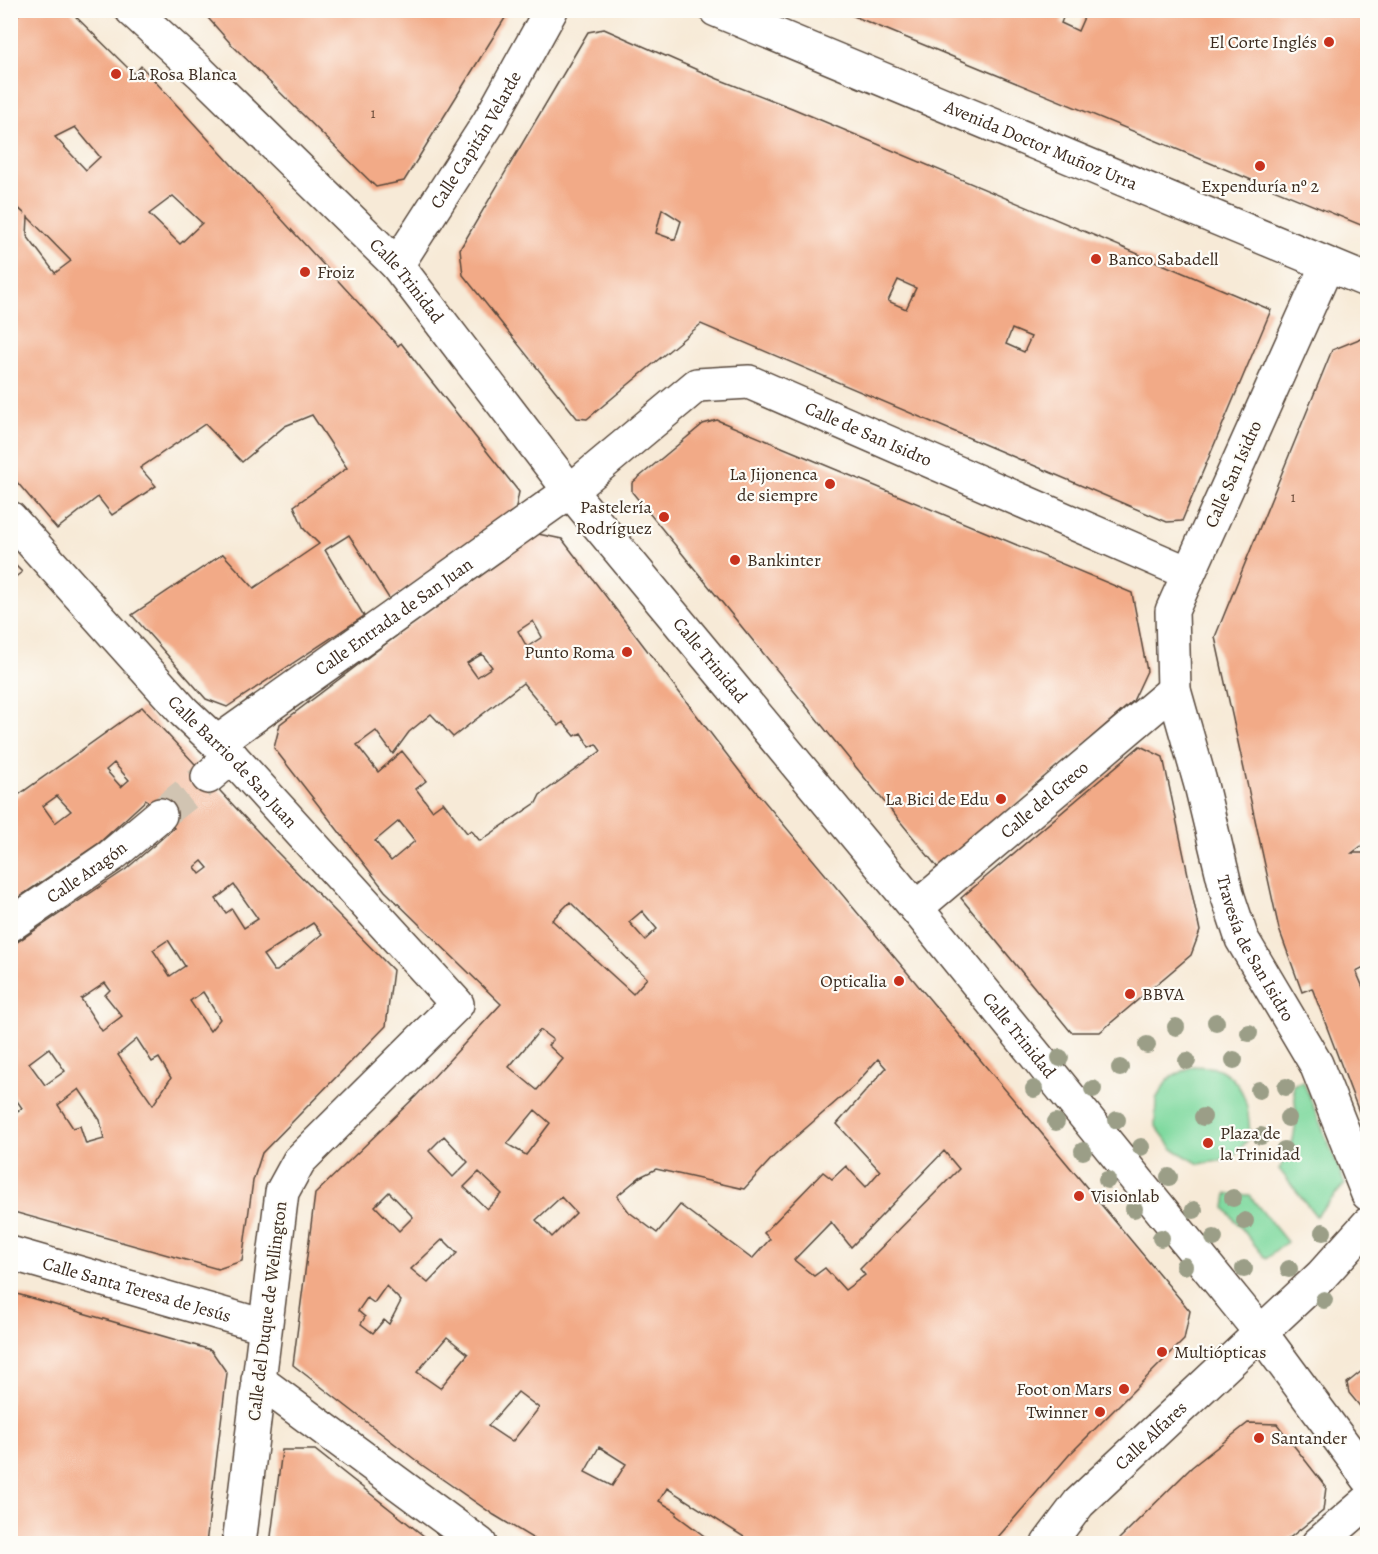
<svg xmlns="http://www.w3.org/2000/svg" width="1378" height="1554" viewBox="0 0 1378 1554" font-family="Alegreya,serif">
  <rect width="100%" height="100%" fill="#fdfcf7"/>
  <filter id="ink" filterUnits="userSpaceOnUse"><feTurbulence type="fractalNoise" baseFrequency=".0167" numOctaves="2"/><feDisplacementMap in="SourceGraphic" scale="12" xChannelSelector="R" yChannelSelector="G"/><feConvolveMatrix kernelMatrix="1 2 1 2 8 2 1 2 1" color-interpolation-filters="sRGB"/></filter>
  <filter id="wash" filterUnits="userSpaceOnUse"><feTurbulence type="fractalNoise" baseFrequency=".008" numOctaves="4" result="noise"/><feDisplacementMap in="SourceGraphic" scale="24" xChannelSelector="R" yChannelSelector="G"/><feGaussianBlur stdDeviation="1.35" result="paint"/><feColorMatrix in="noise" values="0 0 0 0 0 0 0 0 0 0 0 0 0 0 0 0 0 1.4 0 .05"/><feComposite in="paint" operator="in"/></filter>
  <g filter="url(#wash)">
    <rect width="100%" height="100%" fill="#f7ead7"/>
    <g fill="#7fd99f" stroke="#5d825e" stroke-width="1.5">
      <path d="M1193,1066c8,1 21,0 28,4 26,15 28,41 29,67l-18,22 -33,5 -26,-15 -18,-24 1,-26 12,-20z"/>
      <path d="M1303,1081l42,103 -29,32 -37,-47c19,-26 19,-53 14,-84z"/>
      <polygon points="1227,1194 1249,1195 1287,1242 1266,1259 1225,1208"/>
    </g>
    <g id="blocks">
      <g fill="#f2aa87" fill-rule="evenodd">
        <path d="M25,10h44l65,64 7,-8 257,280 3,-3 118,149 -4,20 -125,88 -41,-65 -24,15 39,66 -137,91 -21,-8 -74,-84 91,-61 31,34 65,-44 -15,-15 -10,-23 53,-38 -35,-53 -27,11 -43,36 -37,-38 -65,44 16,18 -44,29 -14,-18 -41,32 -47,-55v-272l15,12 -15,-14v-180zM75,127l25,30 -14,13 -31,-33zM173,196l29,27 -22,21 -31,-30zM28,217l43,44 -16,12 -28,-37z"/>
        <polygon points="201,10 510,10 404,181 376,187 232,45"/>
        <polygon points="839,10 1066,10 1061,23 1078,31 1085,15 1075,10 1368,10 1368,163 1365,170 1368,171 1368,228"/>
        <path d="M604,29l114,50 74,29 479,202 -89,211 -15,1 -466,-198 -114,95 -10,-1 -114,-143 -3,-26 128,-217zM662,209l19,12 -6,19 -19,-7zM898,280l18,8 -10,21 -18,-8zM1012,329l19,8 -7,15 -18,-8z"/>
        <polygon points="1359,339 1368,342 1368,841 1352,853 1368,853 1368,970 1366,966 1356,971 1368,999 1367,1133 1312,988 1302,992 1279,929 1215,637 1332,350"/>
        <polygon points="717,420 1132,593 1147,671 1133,701 969,845 938,868 632,492 632,483 703,424"/>
        <path d="M538,534l24,5 182,238 446,534 -6,29 -115,115 -77,89h-237l-88,-56 -8,13 18,11 -1,3 39,29h-173l-48,-29 -72,-50 -129,-100 22,-171 101,-98 85,-92 -116,-113 -111,-143 6,-24 149,-113zM533,621l9,16 -15,10 -9,-16zM482,654l10,13 -15,10 -10,-14zM523,683l36,43 4,-4 12,14 6,-3 9,14 6,-3 5,7 -61,44 -4,8 -56,38 -9,-11 -4,3 -24,-31 -11,8 -16,-21 10,-8 -24,-30 -24,21 -21,-27 19,-14 17,23 16,-22 22,-18 22,23zM399,821l16,20 -24,20 -16,-20zM570,902l77,76 -14,16 -81,-74zM642,911l15,18 -12,11 -16,-18zM540,1030l13,10 -5,5 15,14 -26,31 -28,-23zM878,1059l8,9 -49,56 43,47 -14,16 -20,-21 -14,13 -9,-7 -59,61 6,6 -18,20 -72,-54 -23,28 -28,-21 -12,-16 23,-19 16,-8 88,20 30,-33 81,-71zM535,1110l15,13 -24,32 -19,-11zM444,1136l24,26 -15,15 -24,-26zM944,1151l15,18 -99,100 5,6 -20,15 -20,-22 -11,8 -20,-16 37,-38 20,25zM479,1172l23,22 -15,15 -23,-22zM389,1192l24,25 -14,14 -24,-25zM561,1197l15,16 -24,24 -16,-17zM443,1239l14,14 -29,30 -17,-14zM386,1286l15,15 -12,23 -5,-4 -11,13 -12,-9 4,-7 -7,-6 9,-13 7,5zM447,1337l21,17 -28,34 -23,-16zM518,1392l21,16 -27,34 -24,-16zM599,1447l27,17 -14,22 -27,-14z"/>
        <polygon points="10,560 22,572 10,581"/>
        <path d="M142,707l133,143 118,120 -7,56 -124,127 -9,28 -11,80 -24,8 -208,-58v-95l12,-8 -12,-17v-144l115,-77 49,-42 -28,-28 -47,43 -89,60v-102zM114,763l15,17 -8,7 -15,-17zM57,796l14,15 -16,12 -12,-17zM202,861l6,7 -8,6 -5,-7zM234,885l24,34 -14,9 -12,-19 -6,4 -10,-14zM313,923l9,11 -45,37h-3l-11,-16zM168,940l17,26 -15,10 -17,-26zM105,983l5,7 -5,5 17,21 -20,15 -21,-32zM203,992l17,27 -10,12 -20,-30zM137,1039l15,23 7,-4 12,20 -18,27 -35,-50zM49,1048l16,23 -20,14 -16,-22zM79,1089l21,31 4,19 -18,5 -6,-18 -7,2 -15,-23z"/>
        <polygon points="1140,746 1163,757 1200,931 1191,955 1100,1032 1071,1032 961,898"/>
        <polygon points="10,1292 211,1350 227,1373 206,1544 24,1544 10,1540"/>
        <polygon points="1368,1366 1368,1416 1349,1393 1347,1383"/>
        <polygon points="1248,1423 1277,1424 1326,1487 1323,1511 1282,1544 1114,1544 1192,1467"/>
        <polygon points="282,1450 315,1450 434,1544 270,1544"/>
      </g>
    </g>
  </g>
  <g filter="url(#ink)">
    <use href="#blocks" fill-opacity="0" stroke="#57473a" stroke-width="1.5"/>
    <g fill="none" stroke-linecap="round" stroke-linejoin="round">
      <polyline stroke="#d1c4b2" stroke-width="33" stroke-dasharray="33 16" stroke-linecap="butt" points="160,815 208,777"/>
      <g stroke="#57473a" stroke-width="36">
        <g id="minor">
          <path id="s1" d="M132,10l69,63 196,192 173,226 346,417 345,425 107,145"/>
          <path id="s2" d="M716,10l652,271"/>
          <path id="s3" d="M397,265l92,-143 62,-112"/>
          <path id="s4" d="M1327,265l-155,346 2,79 27,95 27,112 14,42 74,125 52,130"/>
          <path id="s5" d="M10,518l174,194 48,45 225,247 -158,157 -17,31 -43,352"/>
          <path id="s6" d="M218,742l352,-251 127,-106 52,-3 439,191"/>
          <polyline points="208,777 232,757"/>
          <path id="s7" d="M916,908l258,-218"/>
          <path id="s8" d="M10,925l101,-69 49,-41"/>
          <path id="s9" d="M10,1253l254,73"/>
          <polyline points="258,1380 480,1544"/>
          <path id="s10" d="M1048,1544l31,-41 242,-227 47,-52"/>
          <polyline points="1318,1544 1368,1501"/>
        </g>
      </g>
      <use href="#minor" stroke="#fff" stroke-width="33"/>
    </g>
    <g fill="#9b9e87">
      <circle cx="1216" cy="1022" r="9"/>
      <circle cx="1176" cy="1027" r="9"/>
      <circle cx="1249" cy="1033" r="9"/>
      <circle cx="1147" cy="1045" r="9"/>
      <circle cx="1060" cy="1058" r="9"/>
      <circle cx="1234" cy="1060" r="9"/>
      <circle cx="1187" cy="1061" r="9"/>
      <circle cx="1120" cy="1068" r="9"/>
      <circle cx="1286" cy="1087" r="9"/>
      <circle cx="1034" cy="1089" r="9"/>
      <circle cx="1093" cy="1089" r="9"/>
      <circle cx="1259" cy="1090" r="9"/>
      <circle cx="1203" cy="1117" r="9"/>
      <circle cx="1288" cy="1118" r="9"/>
      <circle cx="1117" cy="1120" r="9"/>
      <circle cx="1056" cy="1122" r="9"/>
      <circle cx="1261" cy="1136" r="9"/>
      <circle cx="1141" cy="1147" r="9"/>
      <circle cx="1284" cy="1150" r="9"/>
      <circle cx="1083" cy="1151" r="9"/>
      <circle cx="1169" cy="1177" r="9"/>
      <circle cx="1107" cy="1180" r="9"/>
      <circle cx="1233" cy="1198" r="9"/>
      <circle cx="1134" cy="1209" r="9"/>
      <circle cx="1194" cy="1210" r="9"/>
      <circle cx="1245" cy="1221" r="9"/>
      <circle cx="1323" cy="1232" r="9"/>
      <circle cx="1161" cy="1238" r="9"/>
      <circle cx="1214" cy="1238" r="9"/>
      <circle cx="1184" cy="1266" r="9"/>
      <circle cx="1244" cy="1269" r="9"/>
      <circle cx="1289" cy="1269" r="9"/>
      <circle cx="1324" cy="1300" r="9"/>
    </g>
  </g>
  <g fill="#c8321e" stroke="#fdfcf7" stroke-width="2">
    <circle cx="1329" cy="42" r="6"/>
    <circle cx="116" cy="74" r="6"/>
    <circle cx="1260" cy="166" r="6"/>
    <circle cx="1096" cy="259" r="6"/>
    <circle cx="305" cy="272" r="6"/>
    <circle cx="830" cy="484" r="6"/>
    <circle cx="664" cy="517" r="6"/>
    <circle cx="735" cy="560" r="6"/>
    <circle cx="627" cy="652" r="6"/>
    <circle cx="1001" cy="799" r="6"/>
    <circle cx="899" cy="981" r="6"/>
    <circle cx="1130" cy="994" r="6"/>
    <circle cx="1208" cy="1143" r="6"/>
    <circle cx="1079" cy="1196" r="6"/>
    <circle cx="1162" cy="1352" r="6"/>
    <circle cx="1124" cy="1389" r="6"/>
    <circle cx="1100" cy="1412" r="6"/>
    <circle cx="1259" cy="1438" r="6"/>
  </g>
  <g text-anchor="middle" dominant-baseline="central" stroke-width="4.5" stroke-linejoin="round" paint-order="stroke">
    <g font-size="15" fill="#694a38">
      <text x="373" y="113">1</text>
      <text x="1293" y="497">1</text>
    </g>
    <g font-size="18" fill="#3b2a1e" stroke="#fdfcf7" text-anchor="start">
      <text x="1317" y="42" text-anchor="end">El Corte Inglés</text>
      <text x="128" y="74">La Rosa Blanca</text>
      <text x="1260" y="186" text-anchor="middle">Expenduría nº 2</text>
      <text x="1108" y="259">Banco Sabadell</text>
      <text x="317" y="272">Froiz</text>
      <text x="818" y="474" text-anchor="end">La Jijonenca<tspan x="818" dy="21">de siempre</tspan></text>
      <text x="652" y="507" text-anchor="end">Pastelería<tspan x="652" dy="21">Rodríguez</tspan></text>
      <text x="747" y="560">Bankinter</text>
      <text x="615" y="652" text-anchor="end">Punto Roma</text>
      <text x="989" y="799" text-anchor="end">La Bici de Edu</text>
      <text x="887" y="981" text-anchor="end">Opticalia</text>
      <text x="1142" y="994">BBVA</text>
      <text x="1220" y="1133">Plaza de<tspan x="1220" dy="21">la Trinidad</tspan></text>
      <text x="1091" y="1196">Visionlab</text>
      <text x="1174" y="1352">Multiópticas</text>
      <text x="1112" y="1389" text-anchor="end">Foot on Mars</text>
      <text x="1088" y="1412" text-anchor="end">Twinner</text>
      <text x="1271" y="1438">Santander</text>
    </g>
    <g font-size="18" fill="#3b2a1e" stroke="#fdfcf7">
      <text stroke="none"><textPath href="#s3" startOffset="148">Calle Capitán Velarde</textPath></text>
      <text stroke="none"><textPath href="#s2" startOffset="352">Avenida Doctor Muñoz Urra</textPath></text>
      <text stroke="none"><textPath href="#s1" startOffset="386">Calle Trinidad</textPath></text>
      <text stroke="none"><textPath href="#s6" startOffset="780">Calle de San Isidro</textPath></text>
      <text transform="translate(1233 474) rotate(-66)">Calle San Isidro</text>
      <text stroke="none"><textPath href="#s6" startOffset="216">Calle Entrada de San Juan</textPath></text>
      <text stroke="none"><textPath href="#s1" startOffset="872">Calle Trinidad</textPath></text>
      <text stroke="none"><textPath href="#s5" startOffset="330">Calle Barrio de San Juan</textPath></text>
      <text stroke="none"><textPath href="#s7" startOffset="168">Calle del Greco</textPath></text>
      <text stroke="none"><textPath href="#s8" startOffset="93">Calle Aragón</textPath></text>
      <text stroke="none"><textPath href="#s4" startOffset="730">Travesía de San Isidro</textPath></text>
      <text stroke="none"><textPath href="#s1" startOffset="1358">Calle Trinidad</textPath></text>
      <text stroke="none"><textPath href="#s9" startOffset="132">Calle Santa Teresa de Jesús</textPath></text>
      <text transform="translate(267 1311) rotate(-83)">Calle del Duque de Wellington</text>
      <text stroke="none"><textPath href="#s10" startOffset="150">Calle Alfares</textPath></text>
    </g>
  </g>
  <rect width="1378" height="1554" fill="none" stroke="#fdfcf7" stroke-width="36"/>
</svg>
